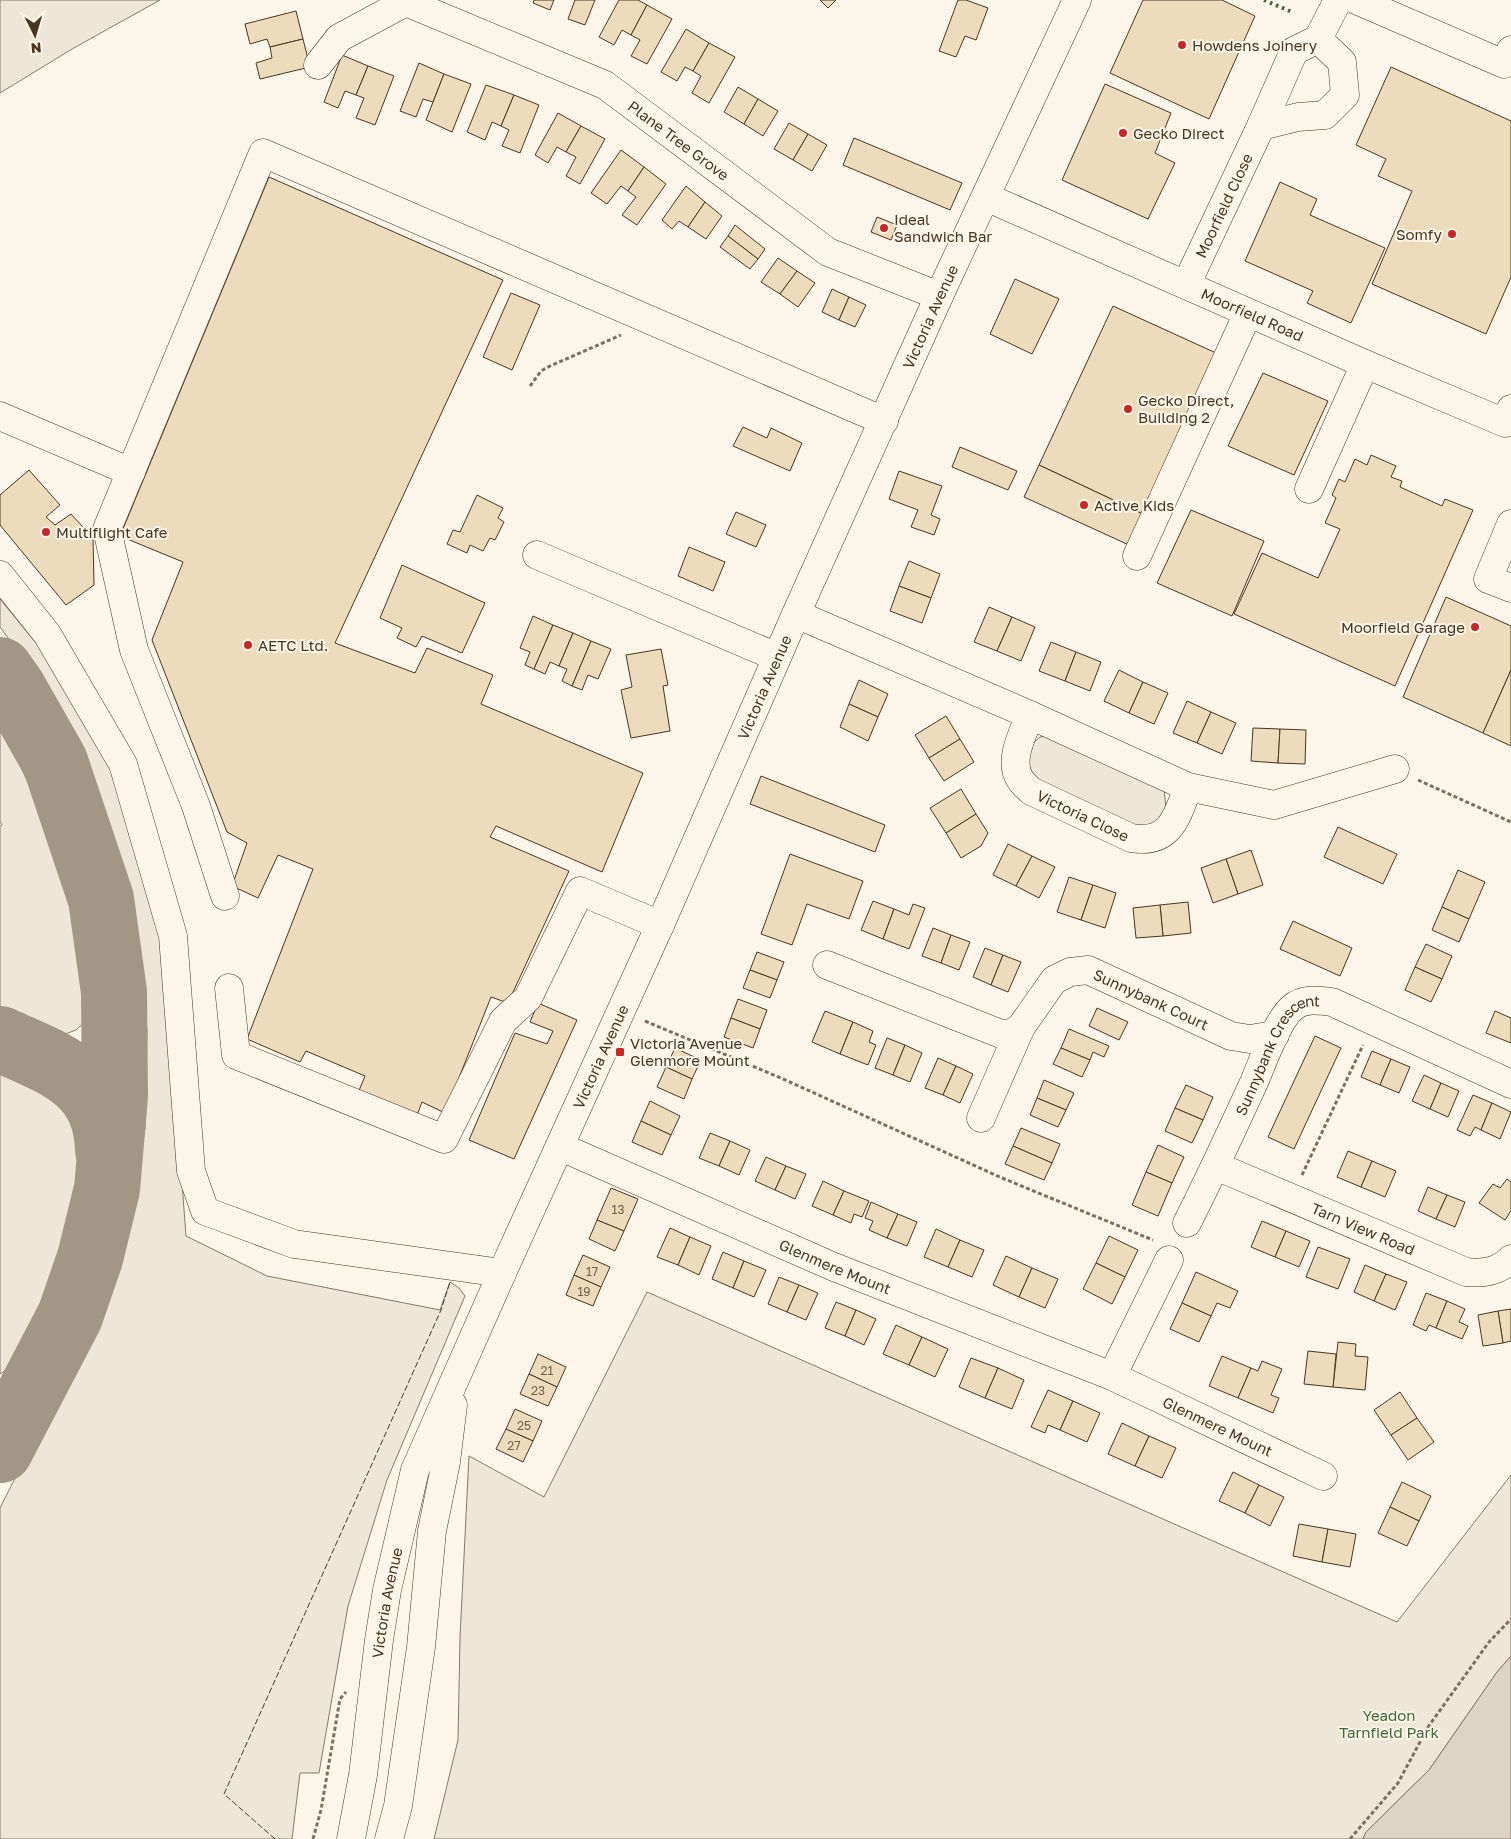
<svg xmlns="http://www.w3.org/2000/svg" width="1511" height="1839" viewBox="0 0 1511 1839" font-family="'Golos Text',sans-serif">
  <rect width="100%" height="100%" fill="#fbf6e9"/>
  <g fill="#ede6d9" stroke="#887966">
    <polygon points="0,0 160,0 72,49 0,93"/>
    <polygon points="0,599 40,648 81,711 115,779 164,942 186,1236 267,1276 440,1310 450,1282 459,1288 465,1296 387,1480 348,1606 319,1773 300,1773 292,1839 0,1839 0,1508 88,1334 133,1210 145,1128 147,1030 138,944 129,900 116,853 83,770 63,727 41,692 39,684 32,681 31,669 0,627"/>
    <polygon points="0,732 6,735 43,815 74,911 90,1017 76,1030 57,1037 0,1012 0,826 2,825 0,821"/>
    <polygon points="1052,735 1164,788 1166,809 1156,824 1134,829 1041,785 1028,768 1028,755 1032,744 1040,737"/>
    <polygon points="0,1067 61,1095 82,1126 80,1167 62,1247 22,1359 0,1374"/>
    <polygon points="647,1292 1397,1622 1511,1475 1511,1656 1497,1672 1429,1770 1366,1832 1363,1839 434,1839 458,1740 460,1638 469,1456 544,1497"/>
  </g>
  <polygon fill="#dcd4c6" stroke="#887966" points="1511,1656 1511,1839 1363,1839 1366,1832 1429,1770 1497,1672"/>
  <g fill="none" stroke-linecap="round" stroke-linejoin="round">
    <g stroke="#a29684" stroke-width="66">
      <polyline points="0,670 14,690 55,762 101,899 114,992 115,1096 107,1189 90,1258 70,1316 0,1450"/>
      <path d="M0,1039c56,25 106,40 108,111"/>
    </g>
  </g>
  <g fill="#ecdcbc" stroke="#4a3520">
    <polygon points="534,0 554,0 550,10 533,3"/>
    <polygon points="575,0 595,0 585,25 568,19"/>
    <polygon points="619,0 638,0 647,5 631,35 622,30 614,45 599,37"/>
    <polygon points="820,0 836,0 828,8"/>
    <polygon points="958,0 966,0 988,8 976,40 965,36 956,57 939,51"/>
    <polygon points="1143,0 1222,0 1255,16 1209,119 1110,73"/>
    <polygon points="647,5 672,19 647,64 631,56 640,40 631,35"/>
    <polygon points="296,11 303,39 270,47 267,39 250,44 245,24"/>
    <polygon points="686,29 709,43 693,71 685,67 677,81 661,72"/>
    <polygon points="303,39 310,67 260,79 256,63 272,58 270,47"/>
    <polygon points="709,43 735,57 709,103 692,93 701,76 693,71"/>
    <polygon points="342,55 368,66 356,95 345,91 338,108 324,102"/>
    <polygon points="419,63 444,74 433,102 423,99 416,117 400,111"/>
    <polygon points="368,66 394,76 375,125 356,118 364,98 356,95"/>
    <polygon points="1391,67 1511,121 1511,277 1486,334 1372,284 1412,191 1378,176 1386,159 1356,145"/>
    <polygon points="444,74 471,84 452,132 426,120"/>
    <polygon points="1105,84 1171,113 1155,153 1175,163 1148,219 1062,180"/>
    <polygon points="486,85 514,95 501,126 492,122 485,140 467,132"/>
    <polygon points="738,87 758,99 744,124 724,112"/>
    <polygon points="514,95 539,105 520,153 502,146 509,130 501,126"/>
    <polygon points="758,99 778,111 763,136 744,124"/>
    <polygon points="558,113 581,126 566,152 557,147 548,163 535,155"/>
    <polygon points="789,123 808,134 793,160 774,149"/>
    <polygon points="581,126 605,139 580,184 566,176 576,157 566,152"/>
    <polygon points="808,134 827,145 812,171 793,160"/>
    <polygon points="854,138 962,183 950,210 843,165"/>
    <polygon points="621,150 644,167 628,191 621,186 607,204 591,193"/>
    <polygon points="644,167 666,184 637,225 622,215 636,197 628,191"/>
    <polygon points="269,177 503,280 335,643 415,673 427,648 493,675 481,704 643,773 602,872 496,826 490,837 569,871 508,1003 491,997 445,1113 422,1102 416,1118 358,1093 365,1076 306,1051 300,1062 247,1039 313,869 278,855 258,898 232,886 247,843 227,832 152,640 183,562 120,536"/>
    <polygon points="1280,182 1317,199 1310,215 1385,248 1351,323 1307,303 1313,291 1245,261"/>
    <polygon points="686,186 705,202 688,227 679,221 672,229 662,220"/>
    <polygon points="705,202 722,216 706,239 688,227"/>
    <polygon points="877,217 897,225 891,240 871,232"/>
    <polygon points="735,225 765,249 758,259 728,236"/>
    <polygon points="728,236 758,259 750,269 720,247"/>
    <polygon points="778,258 797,271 780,294 761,282"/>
    <polygon points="797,271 815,283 798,307 780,294"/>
    <polygon points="1015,279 1059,299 1032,354 990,334"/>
    <polygon points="832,289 849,297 839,320 822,312"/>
    <polygon points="511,293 540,305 512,370 483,357"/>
    <polygon points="849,297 866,305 855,327 839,320"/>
    <polygon points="1113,306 1216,353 1143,514 1039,465"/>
    <polygon points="1263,373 1328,401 1294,475 1228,446"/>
    <polygon points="743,427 767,438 771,428 802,443 790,471 733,446"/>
    <polygon points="960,447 1017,471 1008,490 952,467"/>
    <polygon points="1371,455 1396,466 1391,477 1402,481 1400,487 1442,506 1445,499 1473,510 1395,686 1234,614 1262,553 1318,578 1340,529 1325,523 1336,498 1332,495 1339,479 1345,482 1355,459 1367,465"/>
    <polygon points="1039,465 1143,514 1129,545 1024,497"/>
    <polygon points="29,470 60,505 46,517 55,525 71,514 93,538 94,585 66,605 0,525 0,495"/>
    <polygon points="899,471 942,486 931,515 940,519 934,535 911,527 918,510 889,499"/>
    <polygon points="477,495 503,508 498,518 504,522 495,540 490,538 483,551 470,545 467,553 447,544 453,530 460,532"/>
    <polygon points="1191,510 1264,541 1232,616 1157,583"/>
    <polygon points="736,512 766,525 756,547 726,534"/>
    <polygon points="689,547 725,562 713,591 678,576"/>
    <polygon points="909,561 940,574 931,598 899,586"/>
    <polygon points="402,565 485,603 462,653 422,636 416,647 397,638 402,628 380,618"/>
    <polygon points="899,586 931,598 922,623 890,611"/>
    <polygon points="1446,597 1511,626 1511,670 1483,733 1403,697"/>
    <polygon points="989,607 1012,617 997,651 974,642"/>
    <polygon points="533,616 553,625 534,669 525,665 530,652 520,648"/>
    <polygon points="1012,617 1035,627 1021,661 997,651"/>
    <polygon points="553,625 573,633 559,666 550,662 545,674 534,669"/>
    <polygon points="573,633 591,641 572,686 562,681 567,669 559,666"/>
    <polygon points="591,641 611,649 598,679 588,675 582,690 572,686"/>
    <polygon points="1051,642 1076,652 1065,681 1039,671"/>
    <polygon points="661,649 668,685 663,686 670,731 631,738 621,690 632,687 626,655"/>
    <polygon points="1076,652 1101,662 1090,691 1065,681"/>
    <polygon points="1119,670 1143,682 1129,713 1104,701"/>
    <polygon points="1511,670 1511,746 1483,733"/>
    <polygon points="859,680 888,694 878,717 849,704"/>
    <polygon points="1143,682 1168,693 1154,724 1129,713"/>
    <polygon points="1187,701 1211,712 1197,743 1173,733"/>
    <polygon points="849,704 878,717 868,741 840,727"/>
    <polygon points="1211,712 1236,723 1222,754 1197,743"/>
    <polygon points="946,716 960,739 929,758 915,735"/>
    <polygon points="1253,728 1280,729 1278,763 1251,761"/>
    <polygon points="1280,729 1306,730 1305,764 1278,763"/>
    <polygon points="960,739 974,762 944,781 929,758"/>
    <polygon points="761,776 885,825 875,852 750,804"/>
    <polygon points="961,789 976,814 946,833 930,808"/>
    <polygon points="976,814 988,833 981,846 961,858 946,833"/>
    <polygon points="1338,827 1397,854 1383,884 1324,857"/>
    <polygon points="1008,844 1032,856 1016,886 993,875"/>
    <polygon points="1251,850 1263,885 1238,894 1226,859"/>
    <polygon points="790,854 863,881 849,919 807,904 792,945 761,934"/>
    <polygon points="1032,856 1055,867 1039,898 1016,886"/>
    <polygon points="1226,859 1238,894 1213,903 1201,868"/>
    <polygon points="1458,870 1485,882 1469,919 1442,907"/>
    <polygon points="1069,877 1093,885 1081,920 1057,912"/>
    <polygon points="1093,885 1116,893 1105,928 1081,920"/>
    <polygon points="873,901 894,909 883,939 861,930"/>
    <polygon points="1188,902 1191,933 1163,936 1160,905"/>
    <polygon points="913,904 925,908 909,949 883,939 894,909 909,915"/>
    <polygon points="1160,905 1163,936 1136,938 1133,908"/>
    <polygon points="1442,907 1469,919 1459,942 1432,930"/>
    <polygon points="1293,921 1352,948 1340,976 1280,949"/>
    <polygon points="933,928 951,935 941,963 922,956"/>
    <polygon points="951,935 970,942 959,970 941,963"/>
    <polygon points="1426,944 1452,956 1442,979 1415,967"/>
    <polygon points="985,948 1003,955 991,985 973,977"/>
    <polygon points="757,952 784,962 777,980 750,970"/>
    <polygon points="1003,955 1021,962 1008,992 991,985"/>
    <polygon points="1415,967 1442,979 1431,1002 1405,990"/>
    <polygon points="750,970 777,980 770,998 743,988"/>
    <polygon points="738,999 767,1010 760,1029 731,1018"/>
    <polygon points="538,1003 577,1020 514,1159 469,1140 515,1033 547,1044 553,1031 530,1022"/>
    <polygon points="1097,1008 1128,1022 1119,1040 1089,1026"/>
    <polygon points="825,1011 853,1022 840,1054 812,1042"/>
    <polygon points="1495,1011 1511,1018 1511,1043 1486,1033"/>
    <polygon points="731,1018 760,1029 753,1048 724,1037"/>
    <polygon points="853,1022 873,1031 869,1042 876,1045 868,1065 840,1054"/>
    <polygon points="1069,1029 1109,1046 1104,1057 1093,1052 1090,1060 1061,1048"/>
    <polygon points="1315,1036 1341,1048 1294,1149 1268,1137"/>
    <polygon points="887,1038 905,1045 893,1075 875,1068"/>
    <polygon points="905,1045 922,1053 910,1082 893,1075"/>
    <polygon points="675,1048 701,1060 692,1079 666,1067"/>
    <polygon points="1061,1048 1090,1060 1082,1077 1053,1064"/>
    <polygon points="1372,1051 1391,1059 1380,1085 1361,1077"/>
    <polygon points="938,1058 956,1066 943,1095 925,1088"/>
    <polygon points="1391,1059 1410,1067 1399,1093 1380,1085"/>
    <polygon points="956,1066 973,1074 960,1103 943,1095"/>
    <polygon points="666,1067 692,1079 684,1099 657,1087"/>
    <polygon points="1424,1075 1441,1083 1430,1109 1412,1101"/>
    <polygon points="1044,1080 1074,1093 1066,1110 1037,1098"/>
    <polygon points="1441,1083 1459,1091 1448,1117 1430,1109"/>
    <polygon points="1186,1085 1213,1097 1203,1120 1175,1108"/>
    <polygon points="1473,1095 1492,1103 1481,1130 1475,1127 1470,1136 1457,1130"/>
    <polygon points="1037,1098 1066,1110 1058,1127 1030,1115"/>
    <polygon points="650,1101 680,1116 671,1135 641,1121"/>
    <polygon points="1492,1103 1511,1112 1500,1139 1481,1130"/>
    <polygon points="1175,1108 1203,1120 1192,1143 1165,1131"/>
    <polygon points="641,1121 671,1135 662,1155 632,1142"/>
    <polygon points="1021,1128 1060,1144 1052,1163 1013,1146"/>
    <polygon points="710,1133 730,1141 719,1166 699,1158"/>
    <polygon points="730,1141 750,1150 739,1175 719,1166"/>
    <polygon points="1158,1145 1184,1157 1172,1183 1146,1172"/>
    <polygon points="1013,1146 1052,1163 1044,1180 1005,1164"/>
    <polygon points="1348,1151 1372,1161 1361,1187 1337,1177"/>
    <polygon points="766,1157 786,1166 775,1190 755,1181"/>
    <polygon points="1372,1161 1396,1171 1385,1197 1361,1187"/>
    <polygon points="786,1166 806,1174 795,1199 775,1190"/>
    <polygon points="1146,1172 1172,1183 1158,1216 1132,1205"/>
    <polygon points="1507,1179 1511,1182 1511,1211 1505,1220 1479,1203 1493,1184 1500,1188"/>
    <polygon points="823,1181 844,1191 833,1215 812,1206"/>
    <polygon points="1428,1187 1447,1195 1436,1219 1418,1211"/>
    <polygon points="611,1188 638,1199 624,1231 597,1220"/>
    <polygon points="844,1191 869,1201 862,1217 854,1214 851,1223 833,1215"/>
    <polygon points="1447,1195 1465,1202 1455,1227 1436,1219"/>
    <polygon points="871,1202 898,1214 887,1238 869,1230 873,1221 865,1218"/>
    <polygon points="898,1214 917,1222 907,1246 887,1238"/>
    <polygon points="597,1220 624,1231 615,1251 589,1239"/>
    <polygon points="1262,1221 1286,1231 1275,1257 1251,1247"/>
    <polygon points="670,1228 690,1237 678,1265 657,1257"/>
    <polygon points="936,1229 960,1240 948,1267 924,1257"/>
    <polygon points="1286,1231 1310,1241 1299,1267 1275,1257"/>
    <polygon points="1109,1236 1138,1250 1125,1277 1096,1263"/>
    <polygon points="690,1237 711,1246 699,1275 678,1265"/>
    <polygon points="960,1240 984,1250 972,1277 948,1267"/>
    <polygon points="1318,1247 1350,1259 1338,1289 1306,1277"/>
    <polygon points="723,1252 744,1261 733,1288 712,1279"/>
    <polygon points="583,1255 610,1267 601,1287 574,1275"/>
    <polygon points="1006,1256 1032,1268 1019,1297 993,1285"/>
    <polygon points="744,1261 766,1270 754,1297 733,1288"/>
    <polygon points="1096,1263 1125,1277 1112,1304 1083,1289"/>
    <polygon points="1365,1265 1386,1274 1374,1301 1354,1292"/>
    <polygon points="1032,1268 1058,1279 1045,1308 1019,1297"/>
    <polygon points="1196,1272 1238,1291 1230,1308 1217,1303 1211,1316 1182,1303"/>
    <polygon points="1386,1274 1407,1282 1395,1310 1374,1301"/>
    <polygon points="574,1275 601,1287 593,1306 566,1295"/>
    <polygon points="779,1277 799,1285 787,1312 768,1304"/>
    <polygon points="799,1285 818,1293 806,1320 787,1312"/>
    <polygon points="1426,1293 1447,1301 1436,1328 1429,1325 1426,1331 1413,1325"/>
    <polygon points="1447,1301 1465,1309 1459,1322 1468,1326 1462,1339 1436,1328"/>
    <polygon points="836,1302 856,1310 845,1336 825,1328"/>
    <polygon points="1182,1303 1211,1316 1199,1342 1170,1329"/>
    <polygon points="1511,1309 1511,1341 1503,1343 1498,1311"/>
    <polygon points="856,1310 876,1319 864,1345 845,1336"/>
    <polygon points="1498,1311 1503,1343 1483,1346 1478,1315"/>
    <polygon points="896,1325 922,1337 909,1365 883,1354"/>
    <polygon points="922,1337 948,1349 935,1377 909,1365"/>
    <polygon points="1338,1342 1356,1344 1355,1356 1368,1357 1365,1390 1333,1387"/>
    <polygon points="1308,1351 1336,1354 1333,1387 1304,1384"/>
    <polygon points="538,1354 566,1367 557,1387 529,1374"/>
    <polygon points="1222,1356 1251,1368 1238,1398 1209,1386"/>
    <polygon points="971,1358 998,1368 985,1398 959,1387"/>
    <polygon points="1262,1361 1282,1369 1271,1395 1279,1398 1273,1413 1238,1398 1251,1368 1258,1371"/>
    <polygon points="998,1368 1024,1380 1012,1409 985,1398"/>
    <polygon points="529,1374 557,1387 548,1406 520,1394"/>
    <polygon points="1048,1390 1073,1401 1060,1430 1048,1425 1045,1433 1031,1427"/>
    <polygon points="1400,1392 1417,1418 1391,1435 1374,1410"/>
    <polygon points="1073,1401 1100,1413 1087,1442 1060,1430"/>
    <polygon points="515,1409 542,1421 533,1441 506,1429"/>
    <polygon points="1417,1418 1434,1442 1408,1460 1391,1435"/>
    <polygon points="1122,1423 1149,1436 1135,1466 1108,1454"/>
    <polygon points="506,1429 533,1441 523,1462 496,1449"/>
    <polygon points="1149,1436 1176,1448 1162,1478 1135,1466"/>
    <polygon points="1233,1472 1259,1485 1245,1513 1219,1501"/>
    <polygon points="1402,1482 1431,1496 1419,1521 1390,1507"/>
    <polygon points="1259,1485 1284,1497 1270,1526 1245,1513"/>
    <polygon points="1390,1507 1419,1521 1407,1546 1378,1533"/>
    <polygon points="1299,1524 1328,1529 1322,1562 1293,1556"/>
    <polygon points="1328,1529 1356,1534 1350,1567 1322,1562"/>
  </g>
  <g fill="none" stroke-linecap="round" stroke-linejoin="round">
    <g stroke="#4a3520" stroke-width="29">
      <g id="minor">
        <polyline points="1356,0 1504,64 1511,50"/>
        <path id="s1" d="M318,65l21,-27 67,-36 199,83 223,167 111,44"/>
        <polyline points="1261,126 1298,117 1325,115 1345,95 1342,62 1318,39"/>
        <path id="s2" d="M986,197l379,167 140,59 6,-14"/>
        <path id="s3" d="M1186,285l75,-159 33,-75 24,-12 20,-39"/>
        <polyline points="0,416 131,472"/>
        <polyline points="1309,489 1365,364"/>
        <polyline points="1511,524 1488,579 1511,588"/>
        <polyline points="537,555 777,657"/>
        <polyline points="1137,556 1248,313"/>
        <polyline points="0,575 47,634 123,764 173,936 191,1171 205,1211 294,1244 502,1273"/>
        <polyline points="796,614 1030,715 1188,787 1274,805 1395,769"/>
        <path id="s4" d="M1030,715c-7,18 -22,46 -10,64 3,5 7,8 11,12l100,47c39,7 46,-21 57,-51"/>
        <polyline points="225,896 196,806 134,650 107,529 263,153 884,421"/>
        <path id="s5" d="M827,965l174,69 11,-1 9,-6 33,-47 16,-8 18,-2 143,66 19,3 25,-4"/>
        <polyline points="229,988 236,1055 444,1139 503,1021 528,998 580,891 660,925"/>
        <polyline points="981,1118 1021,1027"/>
        <path id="s6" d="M561,1147l273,120 278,109 211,100"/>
        <path id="s7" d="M1216,1166l250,106c17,2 32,0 45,-13"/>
        <path id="s8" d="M1187,1223c24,-47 46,-95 68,-143 8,-19 22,-59 37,-72 11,-10 26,-8 40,-6l179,82"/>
        <polyline points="1112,1376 1169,1260"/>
      </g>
    </g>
    <g stroke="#4a3520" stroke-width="29">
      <g id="highway">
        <path id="s9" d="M351,1839l12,-64 16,-135 8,-50 28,-120 87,-197 158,-348 136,-311 143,-318 138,-296"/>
        <polyline points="389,1839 398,1806 421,1647 432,1531 446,1462 453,1405"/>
      </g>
    </g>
    <g stroke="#7f6f5c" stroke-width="3" stroke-dasharray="4 2.5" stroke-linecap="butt">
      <polyline points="530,386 541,371 550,366 621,335"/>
      <polyline points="1418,780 1511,822"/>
      <polyline points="645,1021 781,1078 1002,1178 1153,1240"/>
      <polyline points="1302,1175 1363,1045"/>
      <polyline points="313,1839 321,1810 340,1699 346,1692"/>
      <polyline points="1350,1839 1398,1783 1428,1727 1489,1642 1511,1619"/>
    </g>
    <use href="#minor" stroke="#fbf6e9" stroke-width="28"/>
    <use href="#highway" stroke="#fbf6e9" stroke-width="28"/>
    <polyline stroke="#436837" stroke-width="4" stroke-dasharray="2.5 4" stroke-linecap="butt" points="1264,0 1292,12"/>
    <polyline stroke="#4a3520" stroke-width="1" stroke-dasharray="6 2.5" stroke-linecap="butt" points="275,1839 224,1794 441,1310 450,1282"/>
  </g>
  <g fill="#c62828" stroke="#fbf6e9" stroke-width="2">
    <circle cx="1182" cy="45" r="5"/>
    <circle cx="1123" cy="133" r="5"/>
    <circle cx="884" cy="228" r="5"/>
    <circle cx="1452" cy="234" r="5"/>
    <circle cx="1128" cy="409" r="5"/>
    <circle cx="1084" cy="505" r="5"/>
    <circle cx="46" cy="532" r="5"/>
    <circle cx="1475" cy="627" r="5"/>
    <circle cx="248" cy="645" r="5"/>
    <rect x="615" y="1047" width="10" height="10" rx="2.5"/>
  </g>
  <g text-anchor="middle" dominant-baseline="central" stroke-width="4" stroke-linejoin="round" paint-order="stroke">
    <g font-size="12" fill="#725f47">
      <text x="618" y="1209">13</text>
      <text x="592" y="1271">17</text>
      <text x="584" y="1291">19</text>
      <text x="547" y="1370">21</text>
      <text x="538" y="1390">23</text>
      <text x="524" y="1425">25</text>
      <text x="514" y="1445">27</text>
    </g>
    <g font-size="15" fill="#4a3520" stroke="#fbf6e9" text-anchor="start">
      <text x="1192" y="45">Howdens Joinery</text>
      <text x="1133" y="133">Gecko Direct</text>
      <text x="894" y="219">Ideal<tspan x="894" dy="17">Sandwich Bar</tspan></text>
      <text x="1442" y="234" text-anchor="end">Somfy</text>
      <text x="1138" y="400">Gecko Direct,<tspan x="1138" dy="17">Building 2</tspan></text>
      <text x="1094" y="505">Active Kids</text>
      <text x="56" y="532">Multiflight Cafe</text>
      <text x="1465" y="627" text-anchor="end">Moorfield Garage</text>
      <text x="258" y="645">AETC Ltd.</text>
      <text x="630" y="1043">Victoria Avenue<tspan x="630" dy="17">Glenmore Mount</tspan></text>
    </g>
    <g font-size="15" fill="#4a3520" stroke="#fbf6e9">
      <text stroke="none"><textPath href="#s1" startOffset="418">Plane Tree Grove</textPath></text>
      <text stroke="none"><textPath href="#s3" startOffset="88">Moorfield Close</textPath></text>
      <text stroke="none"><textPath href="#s2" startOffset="291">Moorfield Road</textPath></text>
      <text stroke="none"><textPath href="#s9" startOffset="1638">Victoria Avenue</textPath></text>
      <text stroke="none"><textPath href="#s9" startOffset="1232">Victoria Avenue</textPath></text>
      <text stroke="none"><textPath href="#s4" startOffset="141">Victoria Close</textPath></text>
      <text stroke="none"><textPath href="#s5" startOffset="372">Sunnybank Court</textPath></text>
      <text stroke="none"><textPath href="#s9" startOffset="828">Victoria Avenue</textPath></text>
      <text stroke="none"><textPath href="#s8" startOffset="195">Sunnybank Crescent</textPath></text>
      <text stroke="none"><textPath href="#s7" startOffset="160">Tarn View Road</textPath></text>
      <text stroke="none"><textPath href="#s6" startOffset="299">Glenmere Mount</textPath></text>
      <text stroke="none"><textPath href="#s6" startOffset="714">Glenmere Mount</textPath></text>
      <text stroke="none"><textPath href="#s9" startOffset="239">Victoria Avenue</textPath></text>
    </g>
    <g font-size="15" fill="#436837" stroke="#fbf6e9">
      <text x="1389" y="1715">Yeadon<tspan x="1389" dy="17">Tarnfield Park</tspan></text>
    </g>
  </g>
  <g transform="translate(35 35) rotate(175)" stroke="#fbf6e9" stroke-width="4" paint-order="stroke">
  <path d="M0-4L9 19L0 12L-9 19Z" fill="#4a3520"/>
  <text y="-8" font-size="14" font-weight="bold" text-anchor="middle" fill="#4a3520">N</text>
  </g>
</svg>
